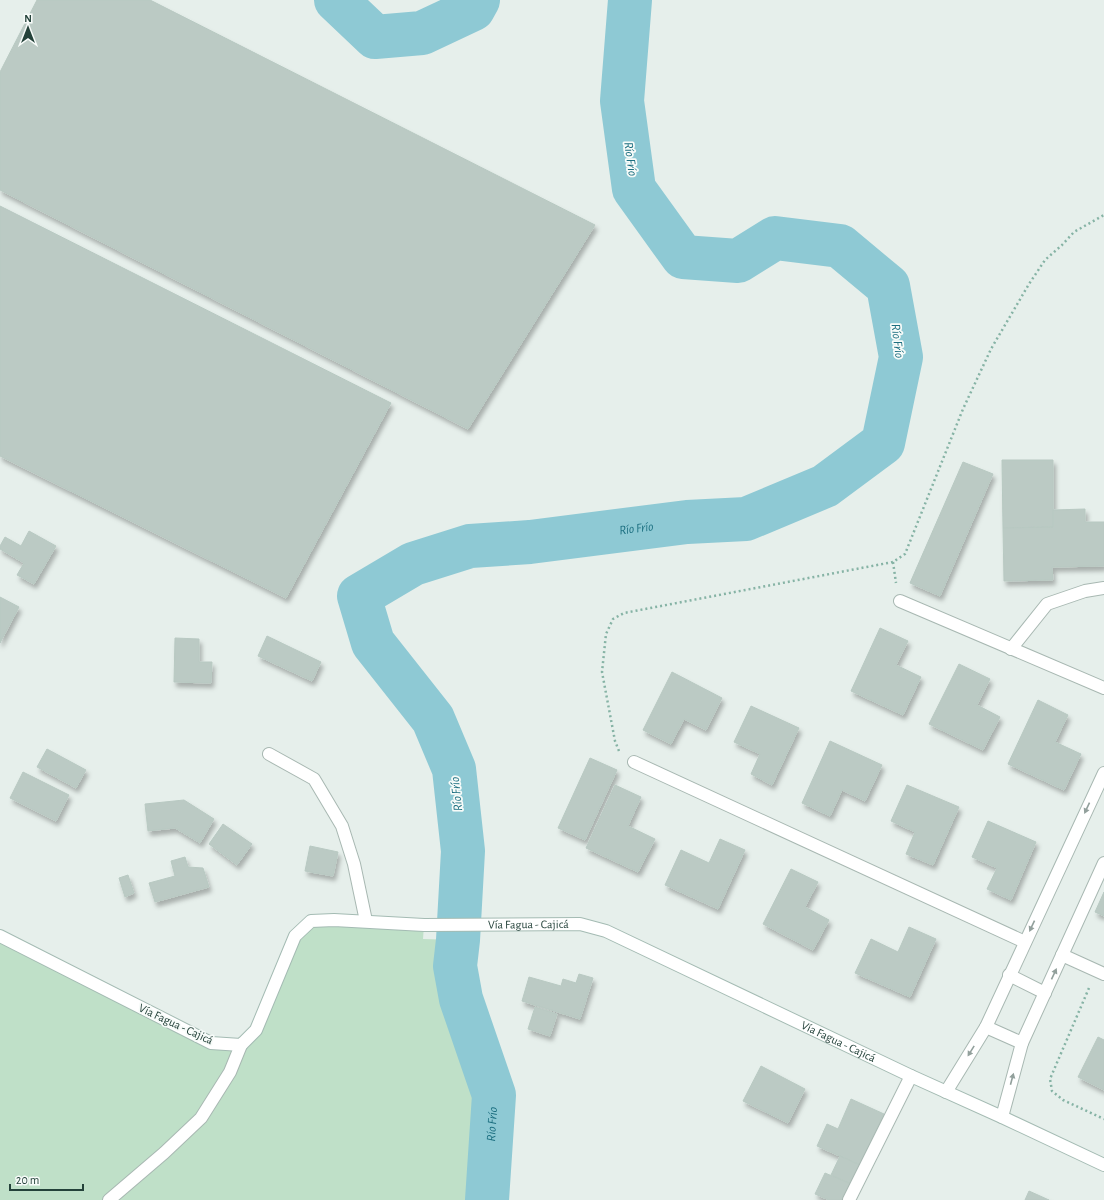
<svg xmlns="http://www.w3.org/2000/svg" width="1104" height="1200" viewBox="0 0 1104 1200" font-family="'Alegreya Sans',sans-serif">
  <defs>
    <filter id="shadow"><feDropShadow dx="2.5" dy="4.5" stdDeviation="2" flood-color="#0004"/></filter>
  </defs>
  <rect width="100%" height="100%" fill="#e6efeb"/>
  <polygon fill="#bfe0c8" points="311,921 424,925 423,939 458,940 455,966 461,999 494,1095 489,1177 506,1200 0,1200 0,936 211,1043 241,1045 256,1030 295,936"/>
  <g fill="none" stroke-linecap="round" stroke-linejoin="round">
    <g stroke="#8ec9d4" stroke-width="44">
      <polyline points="336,0 375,37 422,33 473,9 478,0"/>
      <path id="s1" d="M487,1200l7,-105 -33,-96 -6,-33 3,-26 5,-89 -9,-82 -21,-50 -60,-76 -14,-47 54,-32 57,-18 60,-4 157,-20 59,-3 79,-33 58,-43 18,-86 -13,-71 -48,-40 -65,-8 -37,23 -55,-4 -49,-68 -12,-88 8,-101"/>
    </g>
  </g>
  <g fill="#bbcac4" stroke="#b8c9c2" filter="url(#shadow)">
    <polygon points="37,0 150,0 595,225 468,429 0,190 0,72"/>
    <polygon points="0,206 391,403 286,598 0,456"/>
    <polygon points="1002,460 1053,460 1053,527 1003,528"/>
    <polygon points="963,462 993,474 940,596 910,583"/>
    <polygon points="1085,509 1085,522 1104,522 1104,566 1052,567 1053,580 1004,581 1003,528 1053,527 1053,510"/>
    <polygon points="29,531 56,546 34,584 17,575 24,563 0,549 0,546 5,537 21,546"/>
    <polygon points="0,597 19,607 0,643"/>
    <polygon points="880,628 908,641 896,665 921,677 903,715 851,691"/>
    <polygon points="267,636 321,662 312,681 258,656"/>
    <polygon points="175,638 199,639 199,662 212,662 211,683 174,682"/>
    <polygon points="959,664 990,679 977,705 1000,717 983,750 929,724"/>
    <polygon points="672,672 722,698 706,730 684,719 671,744 643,730"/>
    <polygon points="1038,700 1068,715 1055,742 1081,754 1064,790 1008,764"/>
    <polygon points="751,706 799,728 772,785 751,774 760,754 734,742"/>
    <polygon points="830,741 882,765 865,801 842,790 830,816 802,803"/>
    <polygon points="47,749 86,770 76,788 37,767"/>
    <polygon points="590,758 617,770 585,840 558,828"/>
    <polygon points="23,772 69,795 56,821 10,798"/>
    <polygon points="615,785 641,797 628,826 655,839 638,872 586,848"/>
    <polygon points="907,785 959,807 933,865 906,854 915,832 891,821"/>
    <polygon points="184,800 214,819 200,843 175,828 148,831 145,804"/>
    <polygon points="988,821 1036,842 1011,900 987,889 997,868 972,857"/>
    <polygon points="223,824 252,844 237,865 209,844"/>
    <polygon points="720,839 745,850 718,909 665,885 681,850 709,863"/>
    <polygon points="310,846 338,852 333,876 305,871"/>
    <polygon points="185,857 188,867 203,868 209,887 155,902 149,883 175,876 171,861"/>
    <polygon points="791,869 818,882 805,907 829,920 813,950 763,924"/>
    <polygon points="128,875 134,893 125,897 119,878"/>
    <polygon points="1104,892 1104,916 1095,912"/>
    <polygon points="909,927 936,939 910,997 855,973 871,939 898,952"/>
    <polygon points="579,974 593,978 580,1019 522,1001 529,977 561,986 563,979 576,983"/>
    <polygon points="535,1007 557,1014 550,1036 528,1029"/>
    <polygon points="1098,1037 1104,1040 1104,1090 1078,1077"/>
    <polygon points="761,1066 805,1089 788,1123 743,1101"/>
    <polygon points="851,1099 884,1114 860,1165 817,1146 827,1124 838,1129"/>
    <polygon points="840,1156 860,1165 851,1184 831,1175"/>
    <polygon points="825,1173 851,1184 843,1200 829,1200 815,1194"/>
    <polygon points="1029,1191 1049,1200 1025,1200"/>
  </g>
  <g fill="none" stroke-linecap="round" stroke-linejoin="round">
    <g stroke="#a8b8b2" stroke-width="14">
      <g id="lane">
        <polyline points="900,601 1104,688"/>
        <polyline points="269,754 314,779 342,826 354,864 366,921"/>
        <polyline points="634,762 1025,942"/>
        <polyline points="1062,955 1104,974"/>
        <polyline points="1009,975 1045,993"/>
        <polyline points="986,1027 1022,1043"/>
        <polyline points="946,1092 986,1027 1104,773"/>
        <polyline points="1002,1117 1022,1043 1104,863"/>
        <polyline points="849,1200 911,1076"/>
      </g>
    </g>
    <g stroke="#a8b8b2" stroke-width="14">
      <g id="street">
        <polyline points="1011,649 1047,604 1085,591 1104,588"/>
        <polyline points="109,1200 164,1153 201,1118 230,1072 241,1045"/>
      </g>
    </g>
    <g stroke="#a4bbb3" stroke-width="14">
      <g id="secondary">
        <path id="s2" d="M0,936l211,107 30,2 15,-15 39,-94 16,-15 23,-1 90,5 156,-1 26,7 305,145 91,41 102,48"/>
      </g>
    </g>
    <g stroke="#86b3a5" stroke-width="2.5" stroke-dasharray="2 3" stroke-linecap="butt">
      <polyline points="893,562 896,583"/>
      <polyline points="619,751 615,741 602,672 606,634 613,619 624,613 893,562 905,554 963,409 991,349 1029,284 1045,260 1062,245 1074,232 1104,215"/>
      <polyline points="1089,988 1050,1079 1052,1091 1063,1100 1104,1119"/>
    </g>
    <use href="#lane" stroke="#fff" stroke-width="12"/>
    <use href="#street" stroke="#fff" stroke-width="12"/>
    <use href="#secondary" stroke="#fff" stroke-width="12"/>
  </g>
  <defs><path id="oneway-solid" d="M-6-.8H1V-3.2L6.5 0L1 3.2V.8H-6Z"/></defs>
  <g fill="#92a09c">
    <use href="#oneway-solid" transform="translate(1087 808) rotate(115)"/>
    <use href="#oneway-solid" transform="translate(1032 926) rotate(115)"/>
    <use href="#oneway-solid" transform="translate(1054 974) rotate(-65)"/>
    <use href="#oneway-solid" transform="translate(971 1051) rotate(122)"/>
    <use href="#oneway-solid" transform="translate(1012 1079) rotate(-75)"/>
  </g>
  <g text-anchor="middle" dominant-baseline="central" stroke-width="3.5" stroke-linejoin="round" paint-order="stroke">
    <g font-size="12" fill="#24423a" stroke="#f7fbf9">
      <text stroke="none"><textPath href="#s2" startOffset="629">Vía Fagua - Cajicá</textPath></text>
      <text transform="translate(176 1024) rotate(25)">Vía Fagua - Cajicá</text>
      <text stroke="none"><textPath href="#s2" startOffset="965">Vía Fagua - Cajicá</textPath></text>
    </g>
    <g font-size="13" font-style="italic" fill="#1c6f80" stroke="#f7fbf9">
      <text transform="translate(630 159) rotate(82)">Río Frío</text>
      <text transform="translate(897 341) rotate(83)">Río Frío</text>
      <text stroke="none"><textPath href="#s1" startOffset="928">Río Frío</textPath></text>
      <text transform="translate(457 794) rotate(-96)">Río Frío</text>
      <text stroke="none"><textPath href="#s1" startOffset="76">Río Frío</textPath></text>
    </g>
  </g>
  <g transform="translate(28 28)" stroke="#f7fbf9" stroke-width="3" paint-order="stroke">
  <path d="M0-3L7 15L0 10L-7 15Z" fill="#24423a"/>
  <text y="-6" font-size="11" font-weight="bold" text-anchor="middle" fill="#24423a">N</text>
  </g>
  <path d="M10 1184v6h73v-6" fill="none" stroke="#24423a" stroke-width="2"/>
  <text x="16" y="1184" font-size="12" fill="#24423a" stroke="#f7fbf9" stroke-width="3" paint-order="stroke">20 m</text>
</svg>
